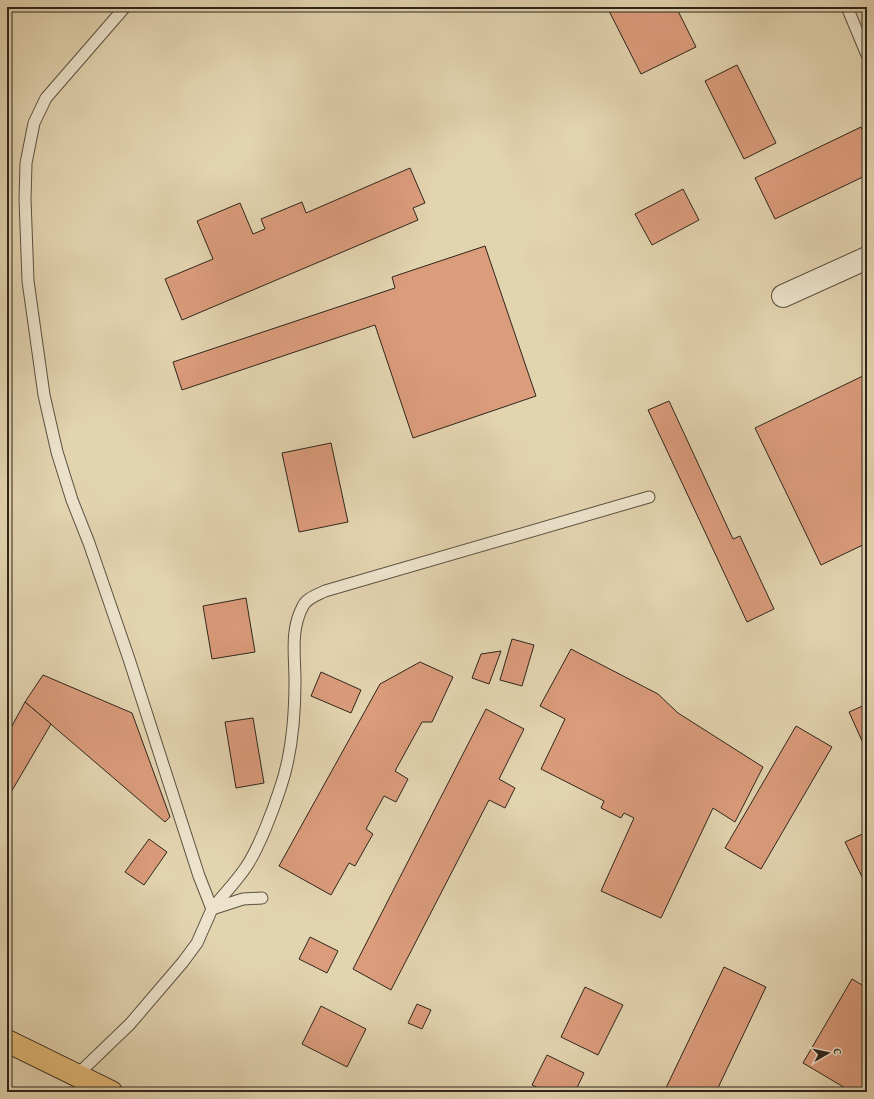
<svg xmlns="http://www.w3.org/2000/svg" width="874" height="1099" viewBox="0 0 874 1099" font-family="'Gentium Book Plus',serif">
  <rect width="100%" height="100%" fill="#e3d4b0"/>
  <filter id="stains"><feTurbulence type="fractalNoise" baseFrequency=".005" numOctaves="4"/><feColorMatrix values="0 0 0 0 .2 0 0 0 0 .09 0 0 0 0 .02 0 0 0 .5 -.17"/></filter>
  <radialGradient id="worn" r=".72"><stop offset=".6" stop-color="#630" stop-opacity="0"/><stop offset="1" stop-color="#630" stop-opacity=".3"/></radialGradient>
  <g fill="#db9c7c" stroke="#2e261c">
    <polygon points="607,7 676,7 696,47 641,74"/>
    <polygon points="737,65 776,143 744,159 705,81"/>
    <polygon points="861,127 867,139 867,175 775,219 755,178"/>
    <polygon points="410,168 425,203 413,208 418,220 182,320 165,279 213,259 197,221 240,203 253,234 265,229 261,219 302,202 306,213"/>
    <polygon points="683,189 699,220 652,245 635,214"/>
    <polygon points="485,246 536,396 413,438 375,325 182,390 173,362 395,288 392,277"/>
    <polygon points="867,374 867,543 821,565 755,428"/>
    <polygon points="669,401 733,539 740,536 774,609 747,622 648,410"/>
    <polygon points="331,443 348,522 299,532 282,453"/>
    <polygon points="246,598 255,652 212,659 203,606"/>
    <polygon points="512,639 534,645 522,686 500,680"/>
    <polygon points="571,649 658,694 678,713 763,767 735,822 713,808 661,918 601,891 634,818 624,813 621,818 601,808 604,801 541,769 565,719 540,706"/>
    <polygon points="501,651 489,684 472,678 481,654"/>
    <polygon points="420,662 453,677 432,722 422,722 395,771 408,779 396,802 384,796 366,829 373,834 355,866 349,863 331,895 279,866 380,684"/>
    <polygon points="321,672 361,690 351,713 311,696"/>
    <polygon points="43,675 132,713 170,817 165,822 25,702"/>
    <polygon points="25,702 51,724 7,799 7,735"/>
    <polygon points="867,704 867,752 849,712"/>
    <polygon points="486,709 524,729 499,779 515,788 505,808 489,800 391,990 353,969"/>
    <polygon points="253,718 264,783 236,788 225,722"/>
    <polygon points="796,726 832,747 761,869 725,848"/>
    <polygon points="867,832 867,887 845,842"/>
    <polygon points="149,839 167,852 144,885 125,872"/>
    <polygon points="310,937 338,951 327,973 299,959"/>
    <polygon points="724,967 766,987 716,1092 664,1092"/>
    <polygon points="852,979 867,988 867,1092 852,1092 803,1063"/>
    <polygon points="585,987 623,1005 598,1055 561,1037"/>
    <polygon points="417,1004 431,1010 422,1029 408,1023"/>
    <polygon points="321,1006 366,1029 347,1067 302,1044"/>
    <polygon points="547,1055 584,1073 575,1092 547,1092 532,1085"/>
  </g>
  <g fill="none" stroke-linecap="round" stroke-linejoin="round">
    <g stroke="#5b5241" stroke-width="13">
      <g id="lane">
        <polyline points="847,7 867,55"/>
        <path d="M212,909c11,-14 24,-27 34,-42 13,-19 28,-59 35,-81 11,-33 14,-71 14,-105 0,-26 -5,-51 8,-75 4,-8 14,-11 22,-15l324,-94"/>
        <polyline points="212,909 243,899 262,898"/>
        <polyline points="77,1075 130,1024 183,962 197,943 212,909 199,876 129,659 89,543 72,500 57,452 44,395 28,281 25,199 26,163 34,123 46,98 125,7"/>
      </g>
    </g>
    <g stroke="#5b5241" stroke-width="24">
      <polyline id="street" points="783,296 867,258"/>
    </g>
    <g stroke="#2e261c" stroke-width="24">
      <polyline id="primary" points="7,1041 111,1092"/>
    </g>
    <use href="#lane" stroke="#ede3cc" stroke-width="11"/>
    <use href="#street" stroke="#ede3cc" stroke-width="22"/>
    <use href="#primary" stroke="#e2ba78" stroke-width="22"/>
  </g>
  <rect width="874" height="1099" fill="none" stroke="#e3d4b0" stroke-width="24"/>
  <rect x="8" y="8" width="858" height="1083" fill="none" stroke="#2e261c" stroke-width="2"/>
  <rect x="12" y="12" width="850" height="1075" fill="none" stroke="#2e261c"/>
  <g transform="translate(828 1053) rotate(81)" stroke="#ede3cc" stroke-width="3" paint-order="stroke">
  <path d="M0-3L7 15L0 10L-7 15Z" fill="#2e261c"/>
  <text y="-6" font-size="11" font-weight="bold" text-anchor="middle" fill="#2e261c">С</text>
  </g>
  <rect width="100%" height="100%" filter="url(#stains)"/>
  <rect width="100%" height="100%" fill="url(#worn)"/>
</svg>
